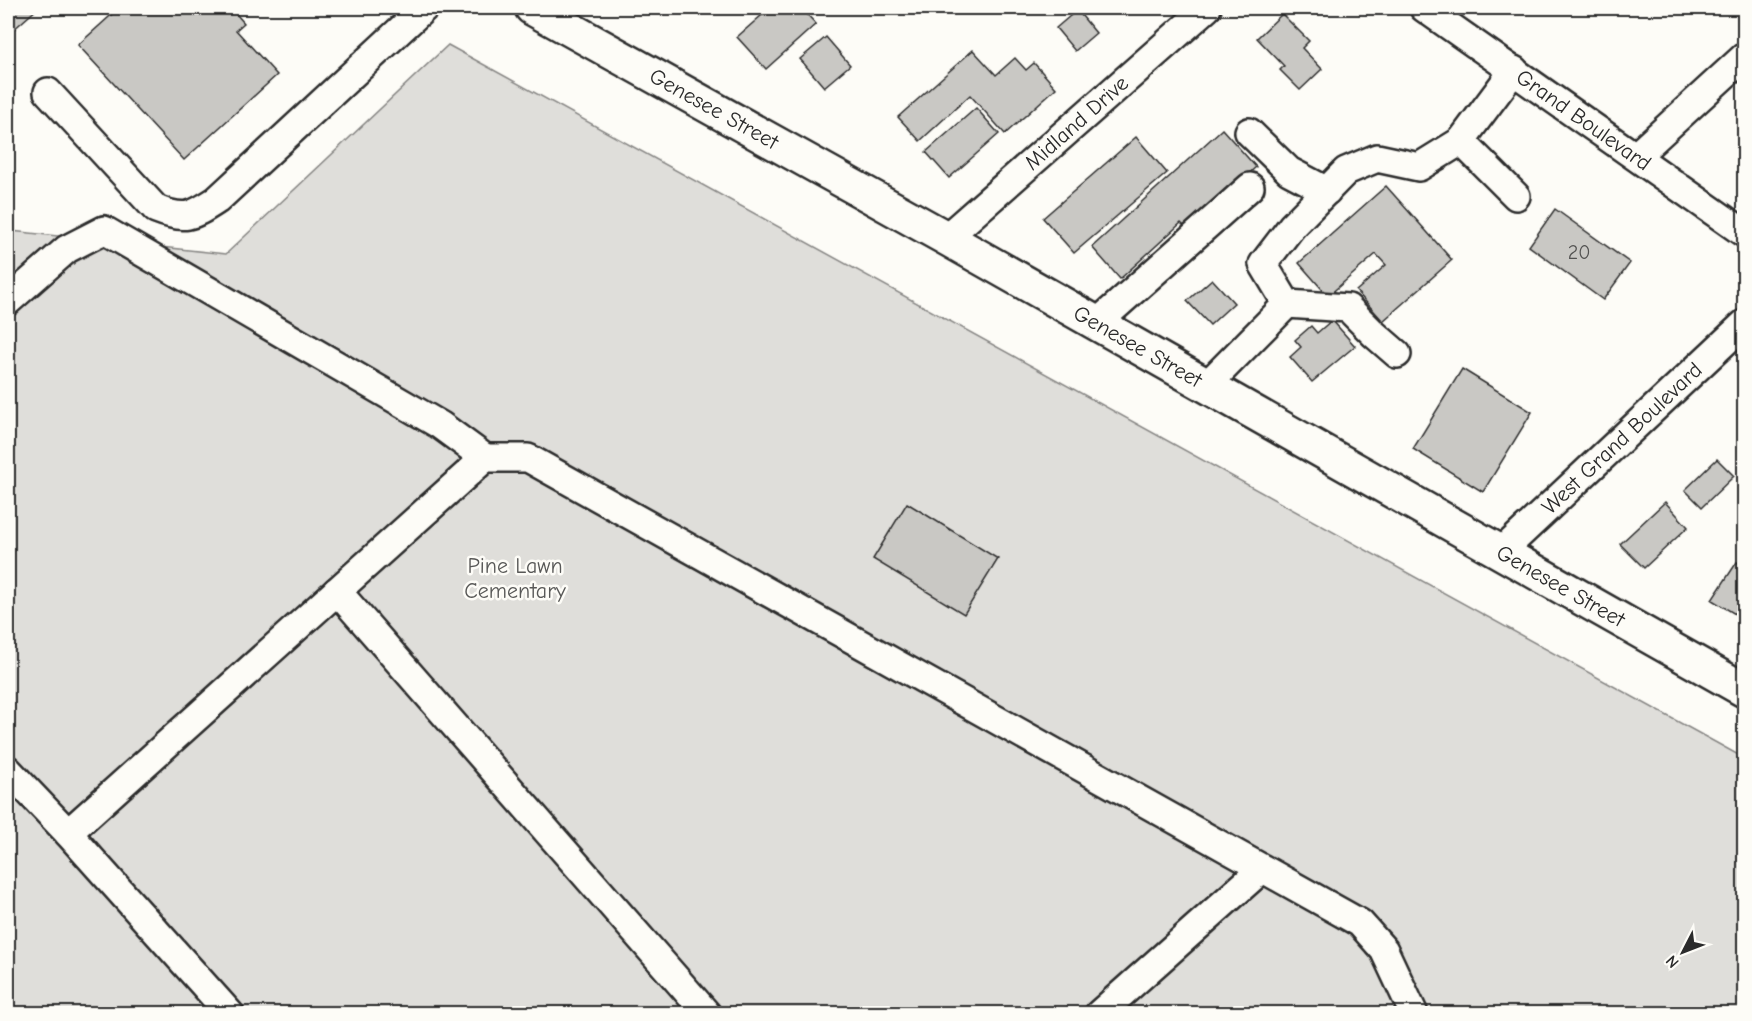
<svg xmlns="http://www.w3.org/2000/svg" width="1752" height="1021" viewBox="0 0 1752 1021" font-family="'Comic Neue',sans-serif">
  <rect width="100%" height="100%" fill="#fdfcf7"/>
  <filter id="ink" filterUnits="userSpaceOnUse"><feTurbulence type="fractalNoise" baseFrequency=".0167" numOctaves="2"/><feDisplacementMap in="SourceGraphic" scale="12" xChannelSelector="R" yChannelSelector="G"/><feConvolveMatrix kernelMatrix="1 2 1 2 8 2 1 2 1" color-interpolation-filters="sRGB"/></filter>
  <g filter="url(#ink)">
    <polygon fill="#dfdeda" stroke="#858482" stroke-width="1.5" points="448,45 1744,758 1744,1013 8,1013 8,228 11,231 226,254"/>
    <g fill="#c9c8c4" stroke="#2b2b2b" stroke-width="1.5">
      <polygon points="8,8 38,8 12,31 8,26"/>
      <polygon points="119,8 231,8 244,23 236,30 277,75 184,160 78,45"/>
      <polygon points="770,8 801,8 816,24 766,69 737,37"/>
      <polygon points="1077,10 1096,33 1075,51 1056,28"/>
      <polygon points="1282,14 1309,41 1302,48 1322,69 1300,90 1280,70 1284,66 1257,38"/>
      <polygon points="826,37 850,65 824,87 800,59"/>
      <polygon points="973,50 996,75 1015,58 1026,70 1034,63 1056,88 1005,134 970,95 920,141 898,117"/>
      <polygon points="976,108 999,134 949,178 926,152"/>
      <polygon points="1222,129 1256,167 1187,229 1181,223 1120,279 1092,247"/>
      <polygon points="1136,137 1167,173 1074,253 1043,218"/>
      <polygon points="1386,186 1452,260 1383,321 1356,291 1386,265 1376,254 1328,296 1299,263"/>
      <polygon points="1555,209 1630,263 1603,300 1529,246"/>
      <polygon points="1212,279 1234,303 1210,325 1187,301"/>
      <polygon points="1332,320 1355,346 1312,382 1290,357 1301,347 1295,340 1311,326 1317,333"/>
      <polygon points="1462,369 1532,412 1483,492 1413,449"/>
      <polygon points="1717,459 1734,476 1702,507 1685,490"/>
      <polygon points="1665,502 1688,527 1644,568 1620,544"/>
      <polygon points="907,503 998,559 964,614 873,559"/>
      <polygon points="1737,562 1744,566 1744,610 1740,617 1712,600"/>
    </g>
    <g fill="none" stroke-linecap="round" stroke-linejoin="round">
      <g stroke="#2b2b2b" stroke-width="32">
        <g id="minor">
          <path id="s1" d="M1424,8l320,225"/>
          <path d="M48,92l108,117c30,12 36,7 61,-9l207,-192"/>
          <polyline points="1249,132 1289,171 1327,191"/>
          <polyline points="1461,141 1516,196"/>
          <polyline points="1636,156 1744,57"/>
          <path id="s2" d="M946,238l261,-230"/>
          <polyline points="8,301 67,249 104,230 440,425 485,458"/>
          <polyline points="1287,304 1348,308 1374,334 1397,354"/>
          <polyline points="1097,323 1250,187"/>
          <polyline points="1207,385 1287,304 1263,264 1292,226 1346,171 1377,158 1419,167 1461,141 1514,70"/>
          <path id="s3" d="M1501,552l243,-228"/>
          <polyline points="337,591 707,1014"/>
          <polyline points="8,770 68,833 230,1014"/>
          <polyline points="68,833 485,458 528,458 1360,923 1384,950 1414,1014"/>
          <polyline points="1099,1014 1262,869"/>
        </g>
      </g>
      <g stroke="#2b2b2b" stroke-width="38">
        <g id="major">
          <path id="s4" d="M532,8l414,230 798,452"/>
        </g>
      </g>
      <use href="#minor" stroke="#fdfcf7" stroke-width="27"/>
      <use href="#major" stroke="#fdfcf7" stroke-width="33"/>
    </g>
  </g>
  <g text-anchor="middle" dominant-baseline="central" stroke-width="5" stroke-linejoin="round" paint-order="stroke">
    <g font-size="20" fill="#525251">
      <text x="1579" y="252">20</text>
    </g>
    <g font-size="22" fill="#2b2b2b" stroke="#fdfcf7">
      <text stroke="none"><textPath href="#s4" startOffset="208">Genesee Street</textPath></text>
      <text stroke="none"><textPath href="#s1" startOffset="195">Grand Boulevard</textPath></text>
      <text stroke="none"><textPath href="#s2" startOffset="174">Midland Drive</textPath></text>
      <text stroke="none"><textPath href="#s4" startOffset="694">Genesee Street</textPath></text>
      <text stroke="none"><textPath href="#s3" startOffset="166">West Grand Boulevard</textPath></text>
      <text stroke="none"><textPath href="#s4" startOffset="1180">Genesee Street</textPath></text>
    </g>
    <g font-size="22" fill="#585857" stroke="#fdfcf7">
      <text x="515" y="566">Pine Lawn<tspan x="515" dy="25">Cementary</tspan></text>
    </g>
  </g>
  <rect width="1752" height="1021" fill="none" stroke="#fdfcf7" stroke-width="30"/>
  <rect x="15" y="15" width="1722" height="991" fill="none" stroke="#2b2b2b" stroke-width="2" filter="url(#ink)"/>
  <g transform="translate(1683 952) rotate(228)" stroke="#fdfcf7" stroke-width="4.5" paint-order="stroke">
  <path d="M0-4.5L10 22L0 15L-10 22Z" fill="#2b2b2b"/>
  <text y="-9" font-size="16" font-weight="bold" text-anchor="middle" fill="#2b2b2b">N</text>
  </g>
</svg>
